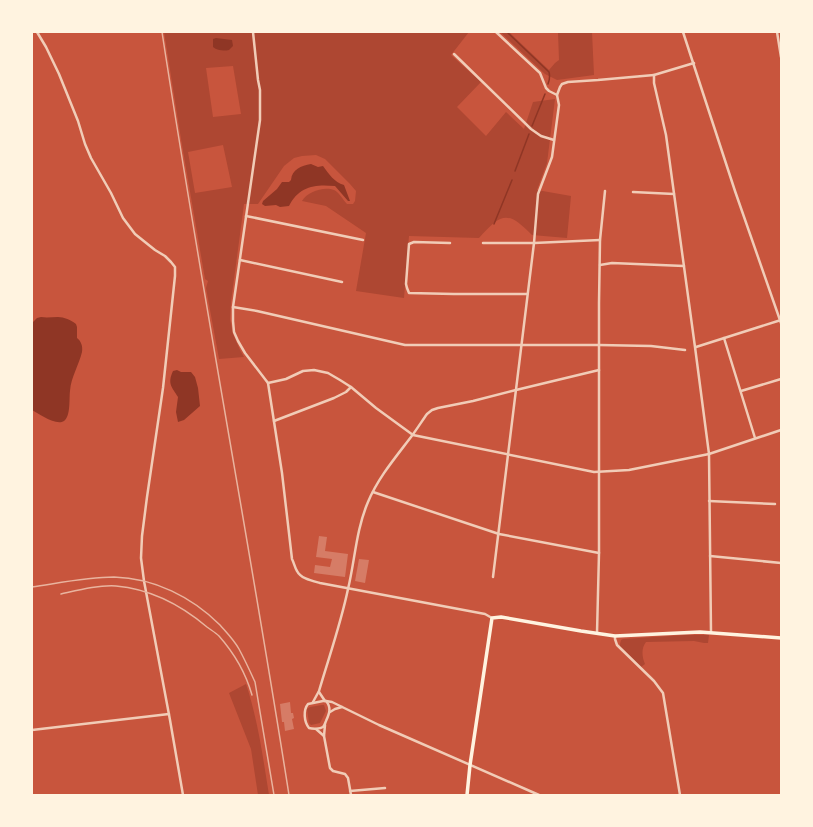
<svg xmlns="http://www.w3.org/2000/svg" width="813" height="827" viewBox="0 0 813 827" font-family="'Fira Sans',sans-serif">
  <rect width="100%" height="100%" fill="#c8553d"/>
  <g fill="#ae4732" fill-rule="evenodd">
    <path d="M164,32h305l-18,23 30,27 -24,25 29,29 20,-24 18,17 9,-27 22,-3 -8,64 -10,27 34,6 -4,42 -35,-3c-24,-24 -30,-23 -53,3l-70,-2 -5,62 -48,-7 10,-58 -40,-27 -24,-5c5,-9 22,-15 32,-11 5,2 9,10 13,14h6l2,-3 1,-10 -6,-7 -25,-25 -9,-4 -14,1 -8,2 -10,8 -26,38h-14l-13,98 -1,17 3,15 7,16 4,7 -25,2 -13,-71 2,-7 -3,-2 -24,-140zM233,66l8,48 -28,3 -7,-49zM223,145l9,42 -37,6 -7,-41z"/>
    <polygon points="500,32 509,32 549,70 555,63 559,60 558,32 592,32 594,75 557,80 545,74"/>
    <path d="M685,635h24l-1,8h-4l-10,-2 -48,1c-5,6 -4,15 -1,22l-4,3 -21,-21v-2l1,-4 2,-1z"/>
    <path d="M246,684c12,36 17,74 23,111h-11l-7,-46 -22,-56z"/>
    <polygon points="322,705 324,705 326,711 320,723 311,725 309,723 307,709 310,707"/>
  </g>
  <g fill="#8f3625">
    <path d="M216,38l16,2 1,6 -4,4c-5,1 -11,1 -16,-3v-8z"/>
    <path d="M311,164l7,3 5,-1c6,8 11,16 21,19l6,16h-2l-13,-15c-20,-2 -36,0 -46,20l-9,1 -4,-2 -11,1 -3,-2 1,-3 14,-12 5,-7h7l2,-2c1,-11 10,-14 20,-16z"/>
    <path d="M41,317c6,1 11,0 17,0 6,0 13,3 18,7l1,3v11c4,3 6,8 5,14 -3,13 -11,25 -12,39 -1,7 1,25 -6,30 -8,5 -25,-7 -32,-11v-87l5,-5z"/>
    <path d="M177,370l4,2h10l4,5 3,11 2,18 -16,14 -6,2 -2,-10 2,-15c-6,-10 -11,-13 -5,-26z"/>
  </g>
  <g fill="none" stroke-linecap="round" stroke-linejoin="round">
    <g stroke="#8f3625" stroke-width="1.5">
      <path d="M507,32l42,40c1,4 1,7 -1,12"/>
      <polyline points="532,126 545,94"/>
      <polyline points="515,171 529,134"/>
      <polyline points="494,224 512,180"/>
    </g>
  </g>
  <g fill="#d67c66">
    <polygon points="319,536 327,537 325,551 348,554 345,577 314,573 315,565 330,567 332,559 316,557"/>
    <polygon points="359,559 369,560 365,583 355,581"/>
    <polygon points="290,702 291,713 293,713 294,718 292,719 294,729 285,731 284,722 282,722 280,704"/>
  </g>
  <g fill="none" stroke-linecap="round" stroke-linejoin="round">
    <g stroke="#f1ccb7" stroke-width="2.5">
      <polyline points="37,32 46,47 59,74 78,121 85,144 91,158 111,193 123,218 135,234 155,250 165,256 171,262 175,267 175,276 163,388 147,497 142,536 141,558 144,581 170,720 183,795"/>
      <path d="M253,32l5,48 2,10v30l-27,187v14l1,11 4,9 7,12 23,30 14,90 10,86c2,4 3,9 5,12 4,8 16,10 23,12l165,31 7,4"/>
      <polyline points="496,32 540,73 546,88 549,91 557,95"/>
      <polyline points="683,32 735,191 781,323"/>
      <polyline points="777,32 781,57"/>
      <polyline points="454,54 531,129 541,136 554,140"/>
      <polyline points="694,63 654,75 654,83 666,135 695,347 709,454 711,632"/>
      <polyline points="633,192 674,194"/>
      <polyline points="246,216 363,240"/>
      <polyline points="450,243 414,242 409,244 406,284 407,288 409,293 454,294 527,294"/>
      <polyline points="483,243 534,243 600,240"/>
      <polyline points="240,260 342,282"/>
      <polyline points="600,265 612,263 684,266"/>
      <polyline points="233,307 257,311 405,345 599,345 651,346 685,350"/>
      <polyline points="724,338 755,438"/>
      <polyline points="696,347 781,320"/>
      <polyline points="268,383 286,379 303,371 314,370 328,373 340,380 351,387 376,408 413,435 594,472 629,470 709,454 781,430"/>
      <polyline points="741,391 781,379"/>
      <polyline points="274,421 334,398 346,392 351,387"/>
      <polyline points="373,492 499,534 599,553"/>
      <polyline points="709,501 775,504"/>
      <polyline points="710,556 781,563"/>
      <polyline points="493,577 534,243 538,194 552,157 559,105 557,95 560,87 562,84 568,82 598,80 654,75"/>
      <polyline points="597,633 599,553 599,303 600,240 605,191"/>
      <polyline points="615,636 615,639 617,645 654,681 663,693 680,795"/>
      <polyline points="319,692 325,701"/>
      <path d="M323,701h3c6,7 3,13 0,20 -1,2 -1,4 -3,6 -3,2 -10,2 -14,1 -5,-6 -6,-18 -1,-24z"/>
      <polyline points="326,701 332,702 379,725 539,795"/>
      <path d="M313,702l6,-11c10,-34 22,-68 29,-102 7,-29 8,-59 20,-87 10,-24 27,-44 43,-65 6,-8 11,-16 16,-23l5,-4 6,-2 35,-7 43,-11 83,-20"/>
      <polyline points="330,712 335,709 342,707"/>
      <polyline points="325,725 324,736 330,768 333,771 345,774 348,778 351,795"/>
      <polyline points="316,729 324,736"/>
      <polyline points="32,730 169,714"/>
      <polyline points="350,791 385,788"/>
    </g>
    <polyline stroke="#fff3e0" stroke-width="3.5" points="467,795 470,765 492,618 501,617 581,631 615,636 700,632 781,638"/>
    <g stroke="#e9b49f" stroke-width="1.5">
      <path d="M162,32c39,255 87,508 127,763"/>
      <path d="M32,587c27,-4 55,-10 82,-10 40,1 78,20 106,48 7,8 14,15 19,24 6,11 11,22 16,33l19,113"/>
      <path d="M61,594c18,-4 37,-9 55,-8 34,3 65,19 91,41 4,3 9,6 12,9 15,17 27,38 33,59"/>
    </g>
  </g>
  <rect width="813" height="827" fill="none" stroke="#fff3e0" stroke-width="66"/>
</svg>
